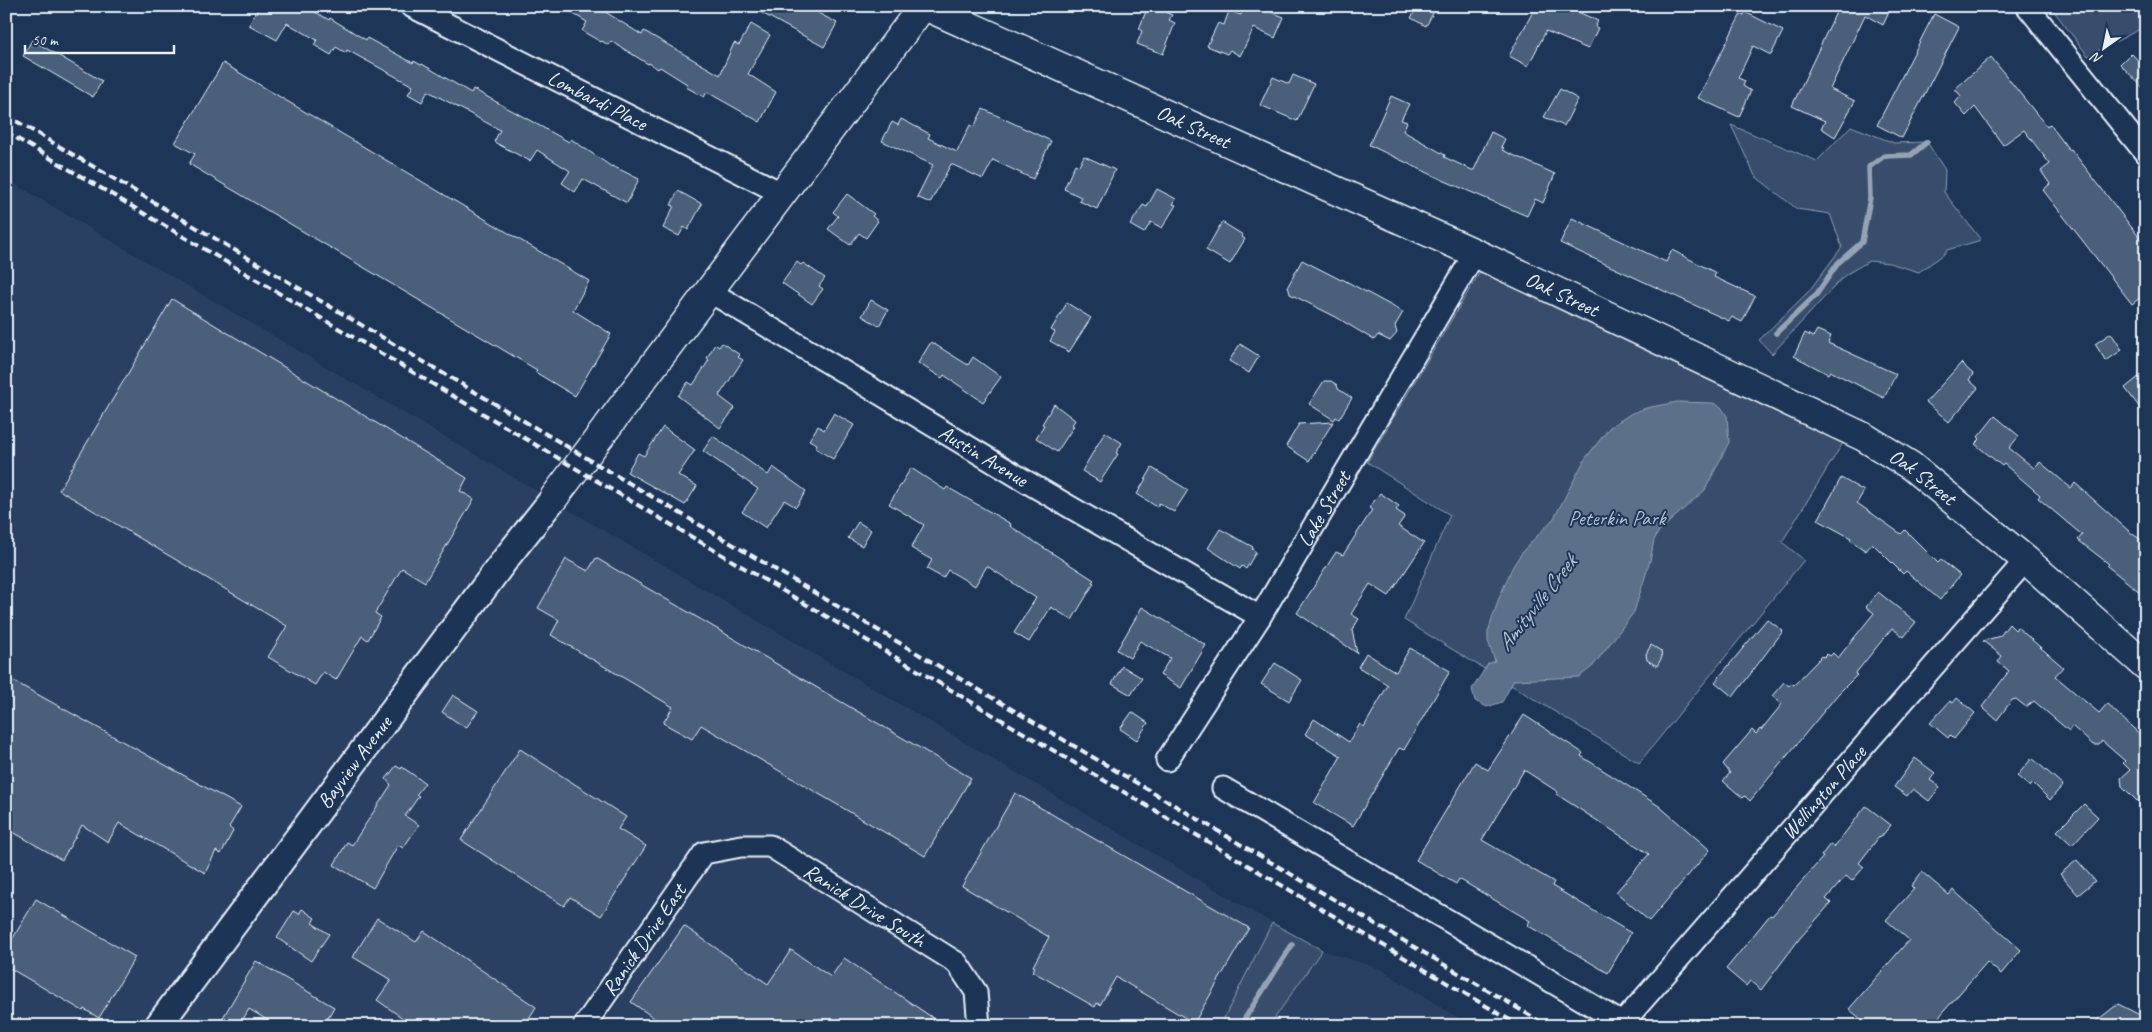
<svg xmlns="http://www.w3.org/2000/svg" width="2152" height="1032" viewBox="0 0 2152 1032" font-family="Caveat,sans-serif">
  <rect width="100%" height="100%" fill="#1d3557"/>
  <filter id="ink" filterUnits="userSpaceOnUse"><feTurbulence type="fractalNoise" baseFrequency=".02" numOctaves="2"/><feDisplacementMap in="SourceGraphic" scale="10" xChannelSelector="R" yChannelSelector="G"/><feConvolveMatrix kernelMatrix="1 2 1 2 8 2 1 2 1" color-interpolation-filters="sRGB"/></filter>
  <g filter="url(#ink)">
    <g fill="#2a4162">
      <polygon points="6,179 1272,923 1220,1026 6,1026"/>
      <polygon points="1322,950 1380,969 1471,1026 1269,1026"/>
    </g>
    <g fill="#374d6c" stroke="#909fb2">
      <polygon points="2050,6 2146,6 2146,26 2088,56"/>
      <polygon points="1731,125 1817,161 1851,126 1894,143 1927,142 1945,170 1944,192 1981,240 1947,250 1943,255 1919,272 1889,263 1869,261 1845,275 1772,354 1759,340 1808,292 1842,247 1830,214 1797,209 1755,176"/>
      <polygon points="1480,272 1846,438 1782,542 1804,560 1639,763 1404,620 1450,515 1367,462"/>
      <polygon points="1272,923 1322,950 1269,1026 1220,1026"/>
    </g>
    <polygon fill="#5d7089" stroke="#95a4b5" points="1677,402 1713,403 1721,407 1727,416 1729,442 1705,490 1659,531 1654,540 1650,561 1634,612 1593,666 1579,677 1514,680 1502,702 1487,707 1475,701 1472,689 1488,664 1495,661 1488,641 1488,632 1499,598 1513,566 1523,551 1554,518 1585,459 1610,427 1632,413 1646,408"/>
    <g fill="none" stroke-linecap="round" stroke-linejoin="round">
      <g stroke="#95a4b5" stroke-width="5.5">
        <polyline points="1776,333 1816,295 1838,263 1862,242 1870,198 1869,167 1884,156 1911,155 1927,142"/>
        <polyline points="1240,1026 1292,945"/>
      </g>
    </g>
    <g fill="#495e7a" stroke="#e8f1f8">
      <polygon points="258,6 305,6 329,20 330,18 366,40 367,38 413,63 414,61 421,65 422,64 471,93 473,89 569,142 571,139 612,167 612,166 623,171 639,179 627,203 583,179 575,192 562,183 570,171 537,150 530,161 494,142 500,130 428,91 422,102 408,94 413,86 347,50 346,53 336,47 331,55 314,45 317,40 287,23 277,40 249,25 259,7"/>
      <polygon points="560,6 596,6 642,35 644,31 720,75 734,43 739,45 751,24 770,35 748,74 776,92 760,122 707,92 704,97 686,87 687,84 660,67 658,69 649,63 648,64 611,41 608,45 602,41 601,42 582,31 587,22"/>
      <polygon points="749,6 805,6 837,23 824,47"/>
      <polygon points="1148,6 1170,6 1167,13 1172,15 1169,20 1175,23 1163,54 1137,44 1142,31 1139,29"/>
      <polygon points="1245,6 1255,6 1284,17 1275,38 1254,28 1240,56 1230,50 1227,54 1207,46 1218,23 1224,25 1229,11 1241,15"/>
      <polygon points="1418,6 1437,6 1426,26 1411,18"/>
      <polygon points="1536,6 1565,6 1598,21 1595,27 1598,28 1588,49 1546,31 1528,66 1509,56"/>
      <polygon points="1839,6 1892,6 1883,25 1865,15 1830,89 1855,101 1835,137 1821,128 1825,121 1792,106"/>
      <polygon points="1745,12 1783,31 1771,55 1753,46 1738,78 1745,81 1743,86 1751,91 1739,117 1698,98 1741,14 1744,15"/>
      <polygon points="1934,14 1959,27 1902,138 1877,125"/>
      <polygon points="32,40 102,81 93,97 23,56"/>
      <polygon points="2131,53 2146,69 2146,91 2120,64"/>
      <polygon points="1991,57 2047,127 2050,124 2069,150 2071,149 2146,246 2146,293 2132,304 2043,190 2050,184 2041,171 2050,164 2024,130 2003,145 1975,107 1966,116 1955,103 1961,96 1955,89"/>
      <polygon points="223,63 589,281 573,310 611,334 575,396 535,372 537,370 189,164 195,154 175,143"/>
      <polygon points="1293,75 1314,84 1297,121 1260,105 1273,77 1289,84"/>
      <polygon points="1560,89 1578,99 1564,126 1544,117"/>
      <polygon points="1391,96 1409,104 1401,120 1407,122 1403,131 1445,155 1444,157 1472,170 1474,170 1491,132 1505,139 1501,147 1504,148 1502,150 1555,174 1543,203 1535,199 1527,216 1445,181 1369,145"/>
      <polygon points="983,109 1051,141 1033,179 993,160 983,179 951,164 930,203 917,197 933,165 882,141 892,122 898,125 901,119 930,134 928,138 957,152 970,125 974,127"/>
      <polygon points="1084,156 1115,170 1097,209 1079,201 1081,197 1064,189 1075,164 1079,166"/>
      <polygon points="1157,189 1176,199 1173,204 1176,205 1162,228 1151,222 1144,233 1130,225 1143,205 1147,207"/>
      <polygon points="678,191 702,204 688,230 684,227 679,236 663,228 674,206 671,205"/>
      <polygon points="847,194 874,214 872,216 878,221 866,238 859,233 850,245 828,229 838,216 833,212"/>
      <polygon points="1572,218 1666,262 1672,250 1716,273 1714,277 1755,296 1742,322 1732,317 1729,321 1560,243"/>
      <polygon points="1222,222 1243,235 1242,237 1245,239 1230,264 1206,250"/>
      <polygon points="1302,260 1341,280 1342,279 1403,312 1395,326 1397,333 1390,341 1378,335 1374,340 1336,317 1290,294 1288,286"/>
      <polygon points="797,262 801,265 803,263 825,278 819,286 823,289 812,304 782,283"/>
      <polygon points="172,299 467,478 460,491 474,499 425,582 402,568 375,613 381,617 368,640 362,636 336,680 323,672 315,685 268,657 287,626 59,490"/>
      <polygon points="871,300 888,310 879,326 862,316"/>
      <polygon points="1067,303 1091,318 1069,352 1050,341 1055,332 1051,330"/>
      <polygon points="1817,330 1831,336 1828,343 1896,374 1884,398 1830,371 1828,374 1794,356 1805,333 1813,337"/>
      <polygon points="2111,333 2122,350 2106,361 2095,344"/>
      <polygon points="931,342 968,365 973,357 1001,377 983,402 944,375 942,378 918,363"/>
      <polygon points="722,343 740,355 738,357 743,360 719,396 735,408 720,428 678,396 688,382 693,385 709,360 707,358 715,344 719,347"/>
      <polygon points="1240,344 1259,356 1249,373 1229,361"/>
      <polygon points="1961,363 1973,374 1969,380 1978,388 1949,422 1926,402"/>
      <polygon points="2146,371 2146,416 2125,388"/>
      <polygon points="1324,381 1331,381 1337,385 1338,389 1352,398 1339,419 1336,417 1334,420 1309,404"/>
      <polygon points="1054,404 1075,420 1072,425 1074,426 1057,452 1036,438 1044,425 1042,424"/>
      <polygon points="834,413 854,425 833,459 815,448 817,444 809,440 818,426 824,430"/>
      <polygon points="1995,416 2019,436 2009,448 2034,468 2040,462 2071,488 2075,483 2131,533 2146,543 2146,597 2107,566 2109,564 2078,540 2082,535 2038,498 2040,495 2004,464 2002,466 1975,444 1980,439 1978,437"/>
      <polygon points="1333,422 1309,461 1286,446 1299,424"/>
      <polygon points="663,427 695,450 678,475 697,486 685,505 627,472 638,453 644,456"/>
      <polygon points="1105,432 1122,443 1116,453 1118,454 1100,482 1082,471"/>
      <polygon points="713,436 768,475 773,467 806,491 796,507 784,500 766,528 742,512 758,489 703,451"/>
      <polygon points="911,468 945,490 947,487 1011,524 1010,526 1094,580 1092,582 1094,583 1072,620 1051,607 1029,642 1014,633 1036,598 987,566 975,586 948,570 943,578 927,569 932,560 911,548 924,525 889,504"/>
      <polygon points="1152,468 1188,490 1174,512 1159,503 1157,507 1137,494"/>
      <polygon points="1841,478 1864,491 1857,503 1901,534 1905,530 1938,563 1941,560 1960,575 1940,600 1906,571 1903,574 1872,543 1866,551 1850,540 1851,538 1818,520"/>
      <polygon points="1380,493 1399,506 1396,510 1405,516 1398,526 1424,543 1389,596 1370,584 1351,614 1359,619 1352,630 1357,653 1297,613 1336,552 1343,555 1372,510 1369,508"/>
      <polygon points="858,522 871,530 862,546 848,538"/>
      <polygon points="1220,529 1253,547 1252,549 1256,552 1246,569 1242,566 1240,569 1208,548"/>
      <polygon points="596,558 971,778 925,856 701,725 692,739 663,723 673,707 551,635 559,620 538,608 566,559 588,571"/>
      <polygon points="1878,592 1916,622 1904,637 1892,628 1855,674 1857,675 1838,694 1750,801 1745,796 1743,798 1723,781 1730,773 1723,764 1752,730 1756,734 1760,729 1761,730 1782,704 1772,696 1784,682 1789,686 1791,683 1794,685 1822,656 1824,657 1827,654 1830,656 1833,653 1838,658 1874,613 1866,607"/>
      <polygon points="1142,607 1206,645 1181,688 1160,675 1170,658 1140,641 1130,658 1117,650"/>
      <polygon points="1767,619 1783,631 1733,697 1715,682"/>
      <polygon points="2009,624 2015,630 2017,627 2063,667 2055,676 2099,713 2107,704 2146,740 2146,810 2122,786 2121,778 2130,770 2123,763 2125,761 2102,741 2099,745 2093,745 2072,726 2069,731 2034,701 2026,707 2016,699 2012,700 1997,720 1982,707 2009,671 1998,662 2002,656 1983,641 2000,636"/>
      <polygon points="1651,645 1661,651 1662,657 1657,666 1647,660 1646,654"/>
      <polygon points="1410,648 1450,671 1404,750 1399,748 1353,826 1314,803 1341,756 1305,734 1314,719 1349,742 1360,724 1364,727 1388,685 1358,667 1366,653 1396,672"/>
      <polygon points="1275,663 1302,680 1289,701 1261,684"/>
      <polygon points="1122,666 1142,678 1131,695 1112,684"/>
      <polygon points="6,677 241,807 229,827 233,831 221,854 216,851 205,873 119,823 108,842 82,825 62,860 6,828"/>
      <polygon points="453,695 478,711 466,728 442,712"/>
      <polygon points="1957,698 1975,713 1954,739 1950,735 1948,738 1930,723 1950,701 1953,703"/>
      <polygon points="1132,712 1148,723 1137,740 1120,729"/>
      <polygon points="1524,715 1583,753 1581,756 1659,806 1710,850 1649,921 1616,892 1649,854 1556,794 1558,792 1524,770 1482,840 1554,882 1552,886 1631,933 1608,973 1527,925 1530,921 1459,879 1456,884 1416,860 1475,762 1488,770"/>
      <polygon points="520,749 626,817 618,829 646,846 601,916 570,897 564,906 461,840"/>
      <polygon points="1915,758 1935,773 1930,780 1940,787 1929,801 1913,789 1907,796 1894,787"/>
      <polygon points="2032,758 2063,785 2050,800 2033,783 2030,787 2017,776"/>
      <polygon points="396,766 401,769 402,767 425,783 416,795 419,796 405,816 419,825 403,848 398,845 373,888 334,865 347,842 352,845 391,785 386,779"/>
      <polygon points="1015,793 1249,928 1194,1023 1116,977 1100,1005 1097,1003 1095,1007 1032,971 1035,967 1033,966 1049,937 962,886"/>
      <polygon points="2084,804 2098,817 2072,845 2057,831"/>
      <polygon points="1866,806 1891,825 1880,838 1879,837 1859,863 1864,867 1852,881 1846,876 1826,899 1831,903 1800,938 1761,990 1750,981 1746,986 1726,969 1770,915 1772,916 1823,857 1821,856 1830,844 1834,847"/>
      <polygon points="2077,860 2095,881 2078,895 2060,874"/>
      <polygon points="1922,872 1949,895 1953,890 2021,950 2001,974 1987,962 1931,1026 1869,1026 1849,1009 1909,940 1886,920 1914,889 1911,886"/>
      <polygon points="36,899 135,957 99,1018 84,1009 83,1011 6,966 6,950"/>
      <polygon points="302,909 315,918 312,923 329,934 311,961 277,938 294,911 299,914"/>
      <polygon points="377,918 416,942 424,931 536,1007 524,1026 414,1026 377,1000 391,980 353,957"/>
      <polygon points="684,926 768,984 791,950 831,977 844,958 945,1026 666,1026 631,1002"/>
      <polygon points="256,961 334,1007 323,1026 277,1026 249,1009 239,1026 218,1026"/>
      <polygon points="2118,1004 2146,1018 2146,1026 2090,1026"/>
    </g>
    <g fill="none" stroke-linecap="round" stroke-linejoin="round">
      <g stroke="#e8f1f8" stroke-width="25">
        <g id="minor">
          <path id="s1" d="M411,6l372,188"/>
          <polyline points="2027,6 2146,154"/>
          <path id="s2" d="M709,291l318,191 233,135"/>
          <path id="s3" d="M1167,760l93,-143 215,-364"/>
          <polyline points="1223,788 1622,1023"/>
          <path id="s4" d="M584,1026l120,-173 37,-7h29l187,117 19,29 3,34"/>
          <path id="s5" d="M1620,1026l406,-466"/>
        </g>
      </g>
      <g stroke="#e8f1f8" stroke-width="30">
        <g id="tertiary">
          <path id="s6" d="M158,1026l349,-469 46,-58"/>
        </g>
      </g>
      <g stroke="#e8f1f8" stroke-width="31">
        <g id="secondary">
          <path id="s7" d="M925,6l550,247 389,184 47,29 115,94 120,106"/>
          <polyline points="553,499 923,6"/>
        </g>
      </g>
      <use href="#minor" stroke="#1d3557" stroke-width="21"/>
      <use href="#tertiary" stroke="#1d3557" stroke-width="26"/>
      <use href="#secondary" stroke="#1d3557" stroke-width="28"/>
      <g stroke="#e8f1f8" stroke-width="4" stroke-dasharray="8 4" stroke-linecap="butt">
        <polyline points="6,115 1548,1026"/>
        <polyline points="6,132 1520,1026"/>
      </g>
    </g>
  </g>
  <g text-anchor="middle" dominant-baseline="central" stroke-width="4" stroke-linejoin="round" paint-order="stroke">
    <g font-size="21" fill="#e8f1f8" stroke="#1d3557">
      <text stroke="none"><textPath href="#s1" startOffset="209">Lombardi Place</textPath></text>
      <text stroke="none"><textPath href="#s7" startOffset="294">Oak Street</textPath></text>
      <text stroke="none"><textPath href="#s7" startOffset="699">Oak Street</textPath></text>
      <text stroke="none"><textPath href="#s2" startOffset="320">Austin Avenue</textPath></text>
      <text stroke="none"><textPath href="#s7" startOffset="1104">Oak Street</textPath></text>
      <text stroke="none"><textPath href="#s3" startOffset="296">Lake Street</textPath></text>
      <text stroke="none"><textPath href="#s6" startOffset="329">Bayview Avenue</textPath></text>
      <text stroke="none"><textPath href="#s5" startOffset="310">Wellington Place</textPath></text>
      <text stroke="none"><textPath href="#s4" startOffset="389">Ranick Drive South</textPath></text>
      <text stroke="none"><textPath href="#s4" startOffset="105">Ranick Drive East</textPath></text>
    </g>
    <g font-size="21" fill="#b3c0ce" stroke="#1d3557">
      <text x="1617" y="518">Peterkin Park</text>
    </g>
    <g font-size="22" font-style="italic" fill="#b7c4d1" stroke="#1d3557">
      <text transform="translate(1537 603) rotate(-52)">Amityville Creek</text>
    </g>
  </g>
  <rect width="2152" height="1032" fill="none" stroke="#1d3557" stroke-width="25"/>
  <rect x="12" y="12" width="2127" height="1007" fill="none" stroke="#e8f1f8" stroke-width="2" filter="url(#ink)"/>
  <g transform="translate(2104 48) rotate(213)" stroke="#1d3557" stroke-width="4" paint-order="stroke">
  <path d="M0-4L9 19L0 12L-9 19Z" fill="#e8f1f8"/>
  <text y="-8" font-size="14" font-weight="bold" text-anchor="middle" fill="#e8f1f8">N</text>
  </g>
  <path d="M25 45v8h149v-8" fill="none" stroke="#e8f1f8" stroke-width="2.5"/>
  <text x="32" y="45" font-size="15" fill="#e8f1f8" stroke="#1d3557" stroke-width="4" paint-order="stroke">50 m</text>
</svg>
